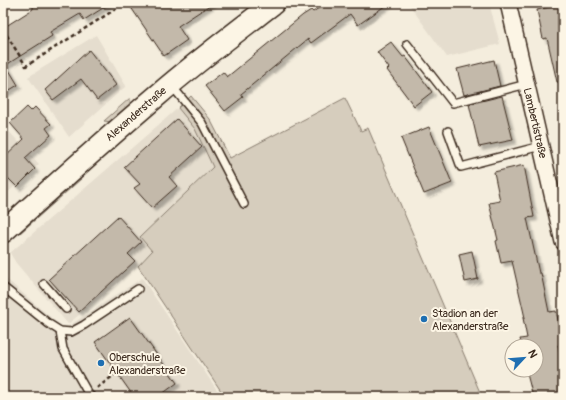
<svg xmlns="http://www.w3.org/2000/svg" width="566" height="400" viewBox="0 0 566 400" font-family="Pangolin,sans-serif">
  <defs>
    <filter id="shadow"><feDropShadow dx="3.5" dy="3.5" stdDeviation="1" flood-color="#0004"/></filter>
  </defs>
  <rect width="100%" height="100%" fill="#f4eddd"/>
  <filter id="ink" filterUnits="userSpaceOnUse"><feTurbulence type="fractalNoise" baseFrequency=".025" numOctaves="2"/><feDisplacementMap in="SourceGraphic" scale="8" xChannelSelector="R" yChannelSelector="G"/><feConvolveMatrix kernelMatrix="1 2 1 2 8 2 1 2 1" color-interpolation-filters="sRGB"/></filter>
  <g filter="url(#ink)">
    <g fill="#e5ddce">
      <polygon points="408,3 489,3 500,44 447,57"/>
      <polygon points="96,35 126,86 69,137 28,77"/>
      <polygon points="178,108 195,129 213,167 140,237 152,251 138,266 68,324 16,263 10,253"/>
      <polygon points="3,125 39,164 3,197"/>
      <polygon points="3,276 64,329 142,278 221,396 3,397"/>
    </g>
    <g fill="#d6cdbd" stroke="#887c6e">
      <polygon points="191,96 210,119 230,158 345,98 361,131 368,128 482,397 225,397 138,266 152,251 140,237 213,167 195,129 178,108"/>
      <polygon points="130,98 130,106 111,122 104,121"/>
      <polygon points="77,179 81,179 19,234 18,232"/>
    </g>
    <g fill="#c3b9aa" stroke="#3b2a1e" filter="url(#shadow)">
      <polygon points="33,3 111,3 84,20 80,14 50,32 52,36 6,65 18,85 3,94 3,28 33,9"/>
      <polygon points="128,3 213,3 178,26 187,40 164,56"/>
      <polygon points="326,3 389,3 358,25 350,14 311,43 308,39 241,94 243,97 225,111 205,86 223,72 227,77 303,15 311,10 313,12"/>
      <polygon points="563,4 563,82 557,82 547,38 543,39 537,10"/>
      <polygon points="391,42 403,57 405,56 432,92 414,106 387,70 389,68 377,52"/>
      <polygon points="89,50 116,85 97,100 81,79 53,100 45,90"/>
      <polygon points="494,60 500,86 464,95 457,69"/>
      <polygon points="502,96 513,140 479,147 469,104"/>
      <polygon points="27,107 31,111 35,107 51,124 46,128 51,135 25,158 35,169 17,187 3,173 3,159 24,139 10,123"/>
      <polygon points="177,119 202,147 169,177 177,186 152,208 134,188 140,184 124,167"/>
      <polygon points="429,127 452,183 424,194 401,138"/>
      <polygon points="524,165 534,217 527,218 539,273 541,273 549,312 556,311 563,342 563,344 558,345 563,367 563,397 533,397 526,370 536,370 536,346 522,346 520,339 527,338 523,318 525,318 512,261 501,263 496,241 498,240 489,203 500,201 494,172"/>
      <polygon points="118,216 141,242 128,254 135,261 79,312 49,279"/>
      <polygon points="472,251 478,279 465,282 459,254"/>
      <polygon points="130,317 177,383 158,397 134,397 95,342"/>
    </g>
    <g fill="none" stroke-linecap="round" stroke-linejoin="round">
      <g stroke="#3b2a1e" stroke-width="10">
        <g id="lane">
          <polyline points="407,44 453,103 527,84"/>
          <polyline points="172,86 202,123 244,204"/>
          <polyline points="448,131 461,167 541,146"/>
          <polyline points="44,284 66,309"/>
          <polyline points="3,287 49,324 60,331 71,332 84,325 138,289"/>
          <polyline points="60,331 63,349 89,395 92,397"/>
        </g>
      </g>
      <g stroke="#3b2a1e" stroke-width="18">
        <polyline id="street" points="508,3 563,242"/>
      </g>
      <g stroke="#3b2a1e" stroke-width="24">
        <path id="secondary" d="M3,232c51,-46 102,-92 155,-137 37,-32 77,-62 116,-92"/>
      </g>
      <g stroke="#3b2a1e" stroke-width="2.5" stroke-dasharray="4 3" stroke-linecap="butt">
        <polyline points="3,29 26,66 122,5 121,3"/>
        <polyline points="97,388 117,373"/>
      </g>
      <use href="#lane" stroke="#fcf5e5" stroke-width="7"/>
      <use href="#street" stroke="#fcf5e5" stroke-width="15"/>
      <use href="#secondary" stroke="#fcf5e5" stroke-width="21"/>
    </g>
  </g>
  <g fill="#1f6fb2" stroke="#fcf5e5" stroke-width="1.5">
    <circle cx="424" cy="319" r="4"/>
    <circle cx="101" cy="363" r="4"/>
  </g>
  <g text-anchor="middle" dominant-baseline="central" stroke-width="4" stroke-linejoin="round" paint-order="stroke">
    <g font-size="11" fill="#3b2a1e" stroke="#fcf5e5">
      <text transform="translate(136 114) rotate(-41)">Alexanderstraße</text>
      <text transform="translate(535 123) rotate(77)">Lambertistraße</text>
    </g>
    <g font-size="11" fill="#3b2a1e" stroke="#fcf5e5" text-anchor="start">
      <text x="432" y="313">Stadion an der<tspan x="432" dy="13">Alexanderstraße</tspan></text>
      <text x="109" y="357">Oberschule<tspan x="109" dy="13">Alexanderstraße</tspan></text>
    </g>
  </g>
  <rect width="566" height="400" fill="none" stroke="#fcf5e5" stroke-width="16"/>
  <rect x="8" y="8" width="550" height="384" fill="none" stroke="#3b2a1e" stroke-width="1.5" filter="url(#ink)"/>
  <g transform="translate(524 358) rotate(64)"><circle r="19" fill="#fcf5e5" stroke="#afa495"/>
  <path d="M0-3L7 15L0 10L-7 15Z" fill="#1f6fb2"/>
  <text y="-6" font-size="11" font-weight="bold" text-anchor="middle" fill="#3b2a1e">N</text>
  </g>
</svg>
